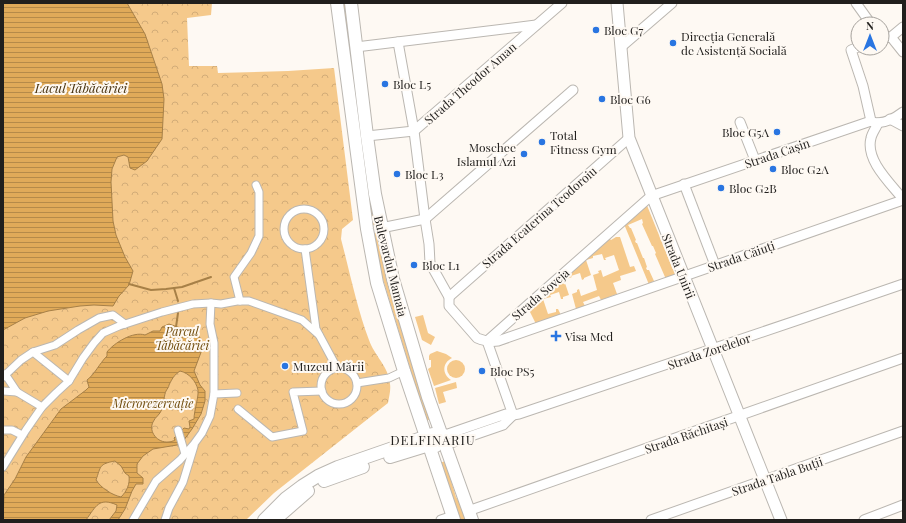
<svg xmlns="http://www.w3.org/2000/svg" width="906" height="523" viewBox="0 0 906 523" font-family="'Playfair Display',serif">
  <defs>
    <pattern id="park-crowns" width="20" height="18" patternUnits="userSpaceOnUse"><rect width="20" height="18" fill="#f5c98b"/><path d="M2 6a3 3 0 1 1 6 0M12 15a3 3 0 1 1 6 0" fill="none" stroke="#d2ac78"/></pattern>
    <pattern id="water-rules" width="6" height="5" patternUnits="userSpaceOnUse"><rect width="6" height="5" fill="#e0aa59"/><path d="M0 2.5h6" fill="none" stroke="#b58a49"/></pattern>
  </defs>
  <rect width="100%" height="100%" fill="#fef9f3"/>
  <g fill="#f5c98b">
    <polygon points="341,3 348,3 376,224 370,226"/>
    <polygon points="646,203 676,277 667,280 666,277 665,277 655,254 656,253 653,246 652,246 642,224 643,223 642,219 628,225 630,228 631,228 636,240 635,241 636,243 637,243 643,258 644,258 647,267 646,268 647,270 649,270 654,281 652,282 654,286 650,287 624,224"/>
    <polygon points="371,233 376,233 380,252 431,419 426,421 375,253"/>
    <polygon points="608,237 611,240 616,237 620,237 630,267 634,266 636,271 620,276 621,280 613,283 617,294 601,300 599,296 583,302 585,306 576,309 572,294 577,292 577,290 579,289 581,296 597,290 593,275 599,273 598,271 601,270 603,277 619,270 614,255 605,258 606,260 604,260 602,254 593,256 593,258 586,260 591,275 584,278 584,279 582,280 580,273 571,276 572,277 564,280 569,295 563,297 563,299 561,299 559,292 550,295 551,297 543,299 548,314 556,312 556,309 558,309 561,315 536,324 528,308"/>
    <polygon points="423,315 428,333 435,337 431,345 422,340 415,317"/>
    <path d="M437,351l9,3 6,4c-10,5 -10,16 -1,22l-17,6 -6,-17 3,-2v-7h-2v-4l1,-2z"/>
    <circle cx="456" cy="369" r="9"/>
    <polygon points="456,382 457,388 443,392 446,402 439,404 435,388"/>
    <polygon points="445,461 456,497 467,513 469,520 459,520 440,463"/>
  </g>
  <path fill="url(#park-crowns)" d="M3,3h209l-1,12 -24,3 2,48h28l1,7 70,-2 46,-3 19,152 -11,9 -1,10c9,34 16,69 28,101 5,15 20,27 21,44 1,6 -1,13 -2,19l-114,90 -28,27h-243z"/>
  <g fill="url(#water-rules)" stroke="#a78047" fill-rule="evenodd">
    <polygon points="3,3 127,3 145,34 162,84 164,99 162,139 147,161 135,170 130,168 128,157 124,155 117,157 112,169 111,182 113,221 116,235 125,257 133,271 129,285 119,296 113,306 94,305 80,306 48,311 25,318 3,330"/>
    <path d="M169,324l20,7 4,-2 8,10 2,8 -9,24 6,14 5,6v10l-4,13 -9,15 -8,11 -7,5 -24,4 -10,7 -6,8v9l6,5v6h-7l-4,7 -7,18 -7,11h-9l7,-9 1,-6c-18,-8 -21,1 -31,15h-83l1,-25 11,-16 11,-22 35,-48 25,-19 3,-3 -2,-7c8,-6 12,-16 20,-24v-4c7,-9 26,-21 38,-17l8,-4h7l2,-4zM180,371c9,2 16,10 18,19 1,6 -4,21 -4,29l-5,2 1,6 -1,2 -5,-1 -10,10 1,2c-2,1 -4,2 -7,2 -10,1 -20,-10 -15,-20 2,-5 7,-7 9,-13 2,-6 2,-14 4,-18 1,-2 3,-4 3,-6 3,-6 5,-10 11,-14zM115,461l6,5 4,7 4,3c1,8 -2,15 -8,21 -9,-2 -20,-9 -25,-17 5,-14 3,-16 19,-19z"/>
  </g>
  <g fill="none" stroke-linecap="round" stroke-linejoin="round">
    <g stroke="#a78047" stroke-width="2">
      <polyline points="129,284 151,290 166,289 182,287 211,277"/>
      <polyline points="174,288 178,301"/>
      <polyline points="176,327 178,313"/>
    </g>
    <g stroke="#bbb7b1" stroke-width="9">
      <g id="pedestrian">
        <circle cx="304" cy="229" r="20"/>
        <polyline points="305,249 316,329 337,368"/>
        <polyline points="240,301 234,277 251,253 259,236 259,192 256,185"/>
        <polyline points="211,303 210,324 214,343 214,394"/>
        <polyline points="33,352 69,381"/>
        <circle cx="339" cy="386" r="18"/>
        <polyline points="5,374 17,392"/>
        <polyline points="3,377 21,360 33,352 55,345 78,330 99,318 113,315 125,324"/>
        <polyline points="357,383 389,378 404,371"/>
        <polyline points="3,391 17,392 42,407"/>
        <polyline points="238,409 272,437 303,431 293,392 322,391"/>
        <polyline points="3,430 12,430 22,435"/>
        <polyline points="178,430 185,454"/>
        <polyline points="3,467 26,430 42,407 56,393 69,381 83,358 94,343 103,333 119,326 162,312 193,304 211,303 221,304 237,301 249,301 302,320 319,335"/>
        <polyline points="133,520 156,481 180,460 194,444 202,433 210,416 214,394 237,393"/>
        <polyline points="165,520 169,508 183,482 194,446"/>
      </g>
    </g>
    <g stroke="#bbb7b1" stroke-width="11">
      <g id="minor">
        <polyline points="856,3 871,24"/>
        <polyline points="891,37 903,52"/>
        <polyline points="882,38 891,37 903,27"/>
        <path d="M398,42l16,89 11,88 4,25 1,19 19,34v9l28,32c7,3 14,4 21,3l405,-141"/>
        <polyline points="356,47 536,25"/>
        <polyline points="621,47 672,3"/>
        <polyline points="858,47 851,50 863,86 871,121"/>
        <polyline points="890,119 903,126"/>
        <polyline points="740,122 755,160"/>
        <path d="M873,122c10,3 22,-4 30,-10"/>
        <path d="M878,123c-2,5 -6,10 -7,15 -6,22 19,45 32,61"/>
        <polyline points="367,136 414,131 562,3"/>
        <polyline points="684,184 715,265"/>
        <polyline points="381,228 425,219 573,90"/>
        <polyline points="449,297 629,138"/>
        <polyline points="513,415 487,341 651,196 871,121"/>
        <polyline points="441,434 448,434 506,414 513,415 519,414 801,319 903,284"/>
        <polyline points="445,445 503,425 513,415"/>
        <polyline points="468,511 903,358"/>
        <polyline points="441,520 453,516"/>
        <polyline points="651,520 903,431"/>
        <polyline points="864,520 903,505"/>
      </g>
    </g>
    <g stroke="#bbb7b1" stroke-width="13">
      <polyline id="tertiary" points="617,3 629,138 781,520"/>
    </g>
    <g stroke="#bbb7b1" stroke-width="14">
      <g id="secondary">
        <polyline points="337,3 367,229 377,283 404,371 454,520"/>
        <polyline points="351,3 367,136 375,194 393,279 428,397 472,520"/>
        <polyline points="390,457 429,445 436,446"/>
        <polyline points="324,481 363,467"/>
        <polyline points="277,518 308,491"/>
        <polyline points="264,520 286,498 302,486 318,476 338,467 433,434"/>
      </g>
    </g>
    <use href="#pedestrian" stroke="#fff" stroke-width="7"/>
    <use href="#minor" stroke="#fff" stroke-width="9"/>
    <use href="#tertiary" stroke="#fff" stroke-width="11"/>
    <use href="#secondary" stroke="#fff" stroke-width="12"/>
  </g>
  <g fill="#2975e1" stroke="#fef9f3" stroke-width="1.5">
    <circle cx="596" cy="30" r="4"/>
    <circle cx="673" cy="43" r="4"/>
    <circle cx="385" cy="84" r="4"/>
    <circle cx="602" cy="99" r="4"/>
    <circle cx="777" cy="132" r="4"/>
    <circle cx="542" cy="142" r="4"/>
    <circle cx="524" cy="154" r="4"/>
    <circle cx="773" cy="169" r="4"/>
    <circle cx="397" cy="174" r="4"/>
    <circle cx="721" cy="188" r="4"/>
    <circle cx="414" cy="265" r="4"/>
    <path d="M554 330h4v4h4v4h-4v4h-4v-4h-4v-4h4z"/>
    <circle cx="285" cy="366" r="4"/>
    <circle cx="482" cy="371" r="4"/>
  </g>
  <g text-anchor="middle" dominant-baseline="central" stroke-width="4" stroke-linejoin="round" paint-order="stroke">
    <g font-size="12" fill="#211f1d" stroke="#fef9f3" text-anchor="start">
      <text x="604" y="30">Bloc G7</text>
      <text x="681" y="36">Direcția Generală<tspan x="681" dy="14">de Asistență Socială</tspan></text>
      <text x="393" y="84">Bloc L5</text>
      <text x="610" y="99">Bloc G6</text>
      <text x="769" y="132" text-anchor="end">Bloc G5A</text>
      <text x="550" y="135">Total<tspan x="550" dy="14">Fitness Gym</tspan></text>
      <text x="516" y="147" text-anchor="end">Moschee<tspan x="516" dy="14">Islamul Azi</tspan></text>
      <text x="781" y="169">Bloc G2A</text>
      <text x="405" y="174">Bloc L3</text>
      <text x="729" y="188">Bloc G2B</text>
      <text x="422" y="265">Bloc L1</text>
      <text x="565" y="336">Visa Med</text>
      <text x="293" y="366">Muzeul Mării</text>
      <text x="490" y="371">Bloc PS5</text>
    </g>
    <g font-size="12" fill="#211f1d" stroke="#fef9f3">
      <text transform="translate(470 83) rotate(-41)">Strada Theodor Aman</text>
      <text transform="translate(777 153) rotate(-19)">Strada Cașin</text>
      <text transform="translate(539 217) rotate(-41)">Strada Ecaterina Teodoroiu</text>
      <text transform="translate(741 256) rotate(-19)">Strada Căiuți</text>
      <text transform="translate(391 266) rotate(76)">Bulevardul Mamaia</text>
      <text transform="translate(679 266) rotate(68)">Strada Unirii</text>
      <text transform="translate(540 294) rotate(-41)">Strada Soveja</text>
      <text transform="translate(709 351) rotate(-19)">Strada Zorelelor</text>
      <text transform="translate(686 435) rotate(-19)">Strada Răchitași</text>
      <text transform="translate(777 476) rotate(-19)">Strada Tabla Buții</text>
    </g>
    <g font-size="12" font-style="italic" fill="#704c0c" stroke="#fef9f3">
      <text x="182" y="331">Parcul<tspan x="182" dy="14">Tăbăcăriei</tspan></text>
      <text x="153" y="403">Microrezervație</text>
    </g>
    <g font-size="13" font-style="italic" fill="#4a3411" stroke="#fef9f3">
      <text x="81" y="87">Lacul Tăbăcăriei</text>
    </g>
    <g font-size="13" letter-spacing="1" fill="#211f1d" stroke="#fef9f3">
      <text x="433" y="439">DELFINARIU</text>
    </g>
  </g>
  <rect width="906" height="523" fill="none" stroke="#211f1d" stroke-width="8"/>
  <g transform="translate(870 36)"><circle r="19" fill="#fef9f3" stroke="#a6a29d"/>
  <path d="M0-3L7 15L0 10L-7 15Z" fill="#2975e1"/>
  <text y="-6" font-size="11" font-weight="bold" text-anchor="middle" fill="#211f1d">N</text>
  </g>
</svg>
